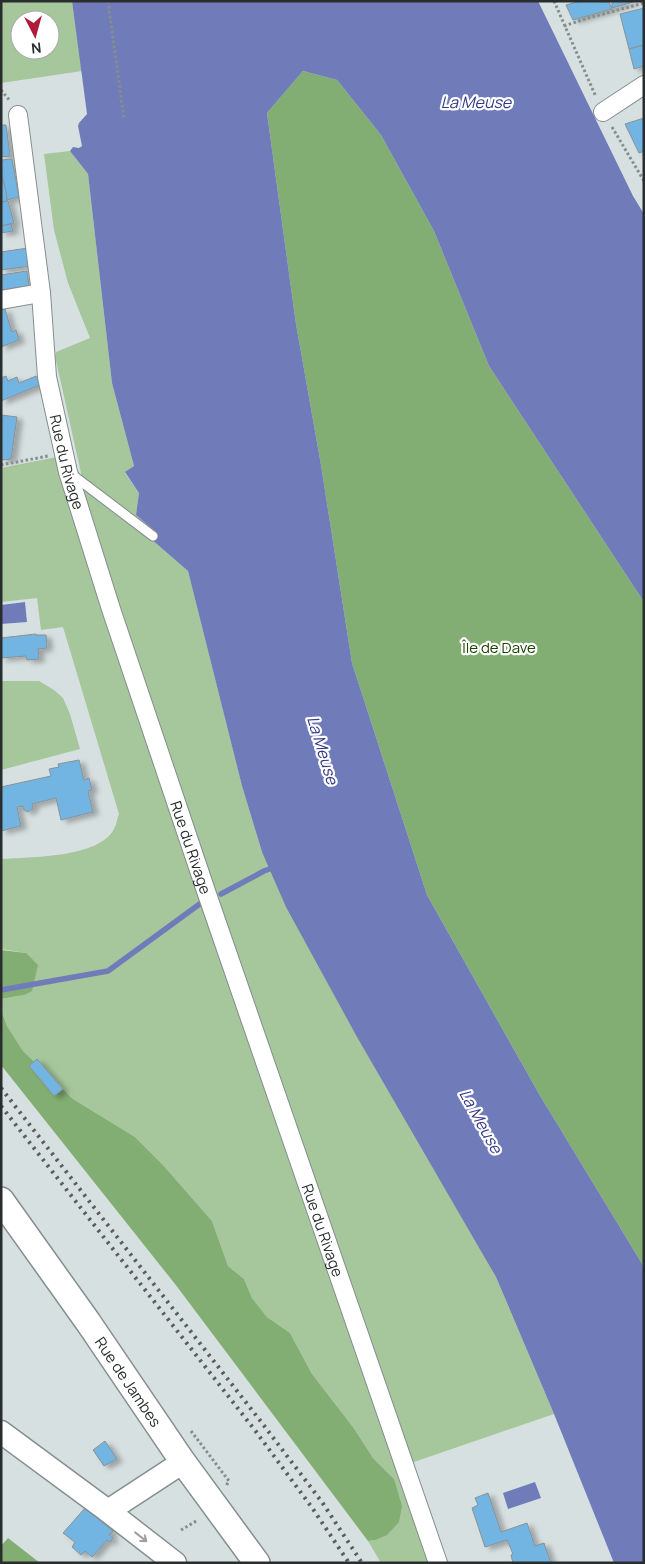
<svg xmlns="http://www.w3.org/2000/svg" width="645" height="1564" viewBox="0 0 645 1564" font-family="Manrope,sans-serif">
  <defs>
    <filter id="shadow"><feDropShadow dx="5.5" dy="3" stdDeviation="2.5" flood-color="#0004"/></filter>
  </defs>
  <rect width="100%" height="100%" fill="#d7e0e1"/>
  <g fill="#a6c69b" fill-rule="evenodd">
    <path d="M1,1h71l10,70 -81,12zM20,20h30v30h-30z"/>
    <polygon points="70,151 88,174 112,383 134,466 125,473 139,493 136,515 156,532 151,539 188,571 242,786 262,852 496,1277 554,1414 411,1463 221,908 80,489 83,482 55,356 56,352 90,338 68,283 54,230 44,154"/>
    <path d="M57,457l133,413 239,693h-48l-13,-22 7,-1 19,-61 -21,-21 -20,-31 -41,-53 -22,-41 -23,-16 -15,-19 -8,-19 -16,-13 -16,-45 -49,-56 -28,-28 -62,-38 -50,-48 -16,-25 -6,-16v-11l23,-4 2,-42 -25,-4v-90c29,-2 98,-1 113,-30 3,-5 3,-11 5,-15l-56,-187 -22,3 -4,-32 -36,4v-134z"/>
    <polygon points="1,681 39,681 54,690 63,698 70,714 80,749 1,770"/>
  </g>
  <g fill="#83ae73">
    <polygon points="303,71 337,80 381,135 434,231 489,366 644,602 644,1267 539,1094 427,895 352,663 321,465 296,324 267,113"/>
    <polygon points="1,950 26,953 38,965 32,991 24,995 1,999"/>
    <polygon points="1,1010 7,1026 23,1051 73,1099 135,1137 163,1165 212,1221 228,1266 244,1279 252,1298 267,1317 290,1333 312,1374 353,1427 373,1458 394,1479 402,1506 399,1522 387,1535 375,1540 368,1541 175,1284 1,1065"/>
    <polygon points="8,1538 40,1563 1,1563 1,1546"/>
  </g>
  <g fill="#707cba">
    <polygon points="72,1 538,1 633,196 644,214 644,602 489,366 434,231 381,135 337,80 303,71 267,113 296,324 321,465 352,663 427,895 539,1094 644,1267 644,1563 614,1563 554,1414 496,1277 357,1037 286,907 262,852 242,786 188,571 151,539 156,532 136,515 139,493 125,472 134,466 112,383 88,174 70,151 73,147 79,148 82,146 78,126 79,123 87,114"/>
    <polygon points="25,602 27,622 1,624 1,605"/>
    <polygon points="535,1482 541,1498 508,1509 503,1493"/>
  </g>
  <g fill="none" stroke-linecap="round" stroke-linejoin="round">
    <g stroke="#707cba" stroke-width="5.5">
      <polyline points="221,894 264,871 275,867"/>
      <polyline points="1,990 108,971 201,903"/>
    </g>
  </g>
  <g fill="#72b4e2" stroke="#8b9196" filter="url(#shadow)">
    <polygon points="581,1 609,2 612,9 573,20 566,5"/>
    <polygon points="612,1 637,1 612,8"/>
    <polygon points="644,8 644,45 629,49 620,14"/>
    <polygon points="644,45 644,66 634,69 629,49"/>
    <polygon points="644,118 644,151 639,153 625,124"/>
    <polygon points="1,125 6,125 10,156 1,157"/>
    <polygon points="12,159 19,197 7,200 1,172 1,160"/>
    <polygon points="1,172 6,191 7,201 1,202"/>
    <polygon points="8,201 14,223 1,226 1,202"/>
    <polygon points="11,224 13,231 1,233 1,226"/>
    <polygon points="28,248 30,266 1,270 1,252"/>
    <polygon points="27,271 29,286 1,290 1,275"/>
    <polygon points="5,309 12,332 16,330 19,340 1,347 1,310"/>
    <polygon points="6,376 8,381 17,377 19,383 36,376 40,385 1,401 1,378"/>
    <polygon points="1,415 17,417 11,459 1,460"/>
    <polygon points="36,634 36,635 46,635 47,648 38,649 39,659 27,660 26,656 1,658 1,638"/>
    <polygon points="79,760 84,780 89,778 92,790 88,791 93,812 61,820 56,798 32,804 33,808 28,812 24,810 23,806 17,807 21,826 1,831 1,787 51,776 49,769 59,767 58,764"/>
    <polygon points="37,1059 63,1089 54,1096 29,1066"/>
    <polygon points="105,1441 117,1459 104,1466 93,1450"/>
    <polygon points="488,1493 501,1532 527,1523 535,1546 544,1543 551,1563 513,1563 511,1555 513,1554 507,1540 485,1547 472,1508 478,1505 475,1498"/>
    <polygon points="85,1508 113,1531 109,1535 113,1538 110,1542 107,1540 92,1557 85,1551 81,1555 72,1547 75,1542 63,1533"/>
  </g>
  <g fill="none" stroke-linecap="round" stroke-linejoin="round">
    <g stroke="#858e8f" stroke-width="11">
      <polyline id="service" points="70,473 153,536"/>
    </g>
    <g stroke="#858e8f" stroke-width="20">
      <g id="minor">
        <polyline points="603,112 644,85"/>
        <path id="s1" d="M18,115l23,178 6,84 21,95 43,137 96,285 231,669"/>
        <polyline points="1,300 41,293"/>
      </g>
    </g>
    <g stroke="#858e8f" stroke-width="25">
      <g id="tertiary">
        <polyline points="1,1432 108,1511 175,1563"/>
        <polyline points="108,1511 183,1462"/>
      </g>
    </g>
    <g stroke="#858e8f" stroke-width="28">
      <g id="secondary">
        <path id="s2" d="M1,1200l87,122 95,140 74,101"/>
      </g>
    </g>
    <g stroke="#868d8d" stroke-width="3" stroke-dasharray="2.5 2.5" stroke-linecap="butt">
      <polyline points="108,1 124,119"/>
      <polyline points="554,1 596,97"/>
      <polyline points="564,26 588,18 644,3"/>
      <polyline points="1,90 10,101"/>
      <polyline points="612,127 644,181"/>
      <polyline points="1,465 48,456"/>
      <polyline points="191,1431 229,1481 226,1486"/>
      <polyline points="181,1530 198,1520"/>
    </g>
    <use href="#service" stroke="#fff" stroke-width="9"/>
    <use href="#minor" stroke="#fff" stroke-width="18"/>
    <use href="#tertiary" stroke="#fff" stroke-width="22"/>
    <use href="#secondary" stroke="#fff" stroke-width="25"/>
    <g stroke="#595f5f" stroke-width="4" stroke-dasharray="2.5 5" stroke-linecap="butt">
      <polyline points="1,1088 262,1423 322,1502 362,1563"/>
      <polyline points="1,1106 254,1429 313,1509 349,1563"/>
    </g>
  </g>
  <defs><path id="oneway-shaft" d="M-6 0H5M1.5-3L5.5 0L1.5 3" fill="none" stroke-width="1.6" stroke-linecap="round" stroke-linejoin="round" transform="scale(1.25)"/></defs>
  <use stroke="#9fa0a0" href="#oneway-shaft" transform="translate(141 1537) rotate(38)"/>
  <g text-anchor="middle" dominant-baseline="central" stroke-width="4.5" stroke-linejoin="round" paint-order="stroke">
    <g font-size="15" fill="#292d2d" stroke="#fff">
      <text stroke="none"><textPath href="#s1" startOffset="351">Rue du Rivage</textPath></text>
      <text stroke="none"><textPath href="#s1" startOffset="756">Rue du Rivage</textPath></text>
      <text stroke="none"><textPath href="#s1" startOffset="1161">Rue du Rivage</textPath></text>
      <text stroke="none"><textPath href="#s2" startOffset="222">Rue de Jambes</textPath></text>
    </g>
    <g font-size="15" fill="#1a4304" stroke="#fff">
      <text x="499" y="647">Île de Dave</text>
    </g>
    <g font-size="16" font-style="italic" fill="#323a85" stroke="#fff">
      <text x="476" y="102">La Meuse</text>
      <text transform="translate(323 750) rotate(73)">La Meuse</text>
      <text transform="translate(481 1121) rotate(61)">La Meuse</text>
    </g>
  </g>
  <rect width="645" height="1564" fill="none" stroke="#292d2d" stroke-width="5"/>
  <g transform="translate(35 35) rotate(174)"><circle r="24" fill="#ffffff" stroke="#a9abab"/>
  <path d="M0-4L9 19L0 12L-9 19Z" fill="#af1b39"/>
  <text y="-8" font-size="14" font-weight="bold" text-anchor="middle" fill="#292d2d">N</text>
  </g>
</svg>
